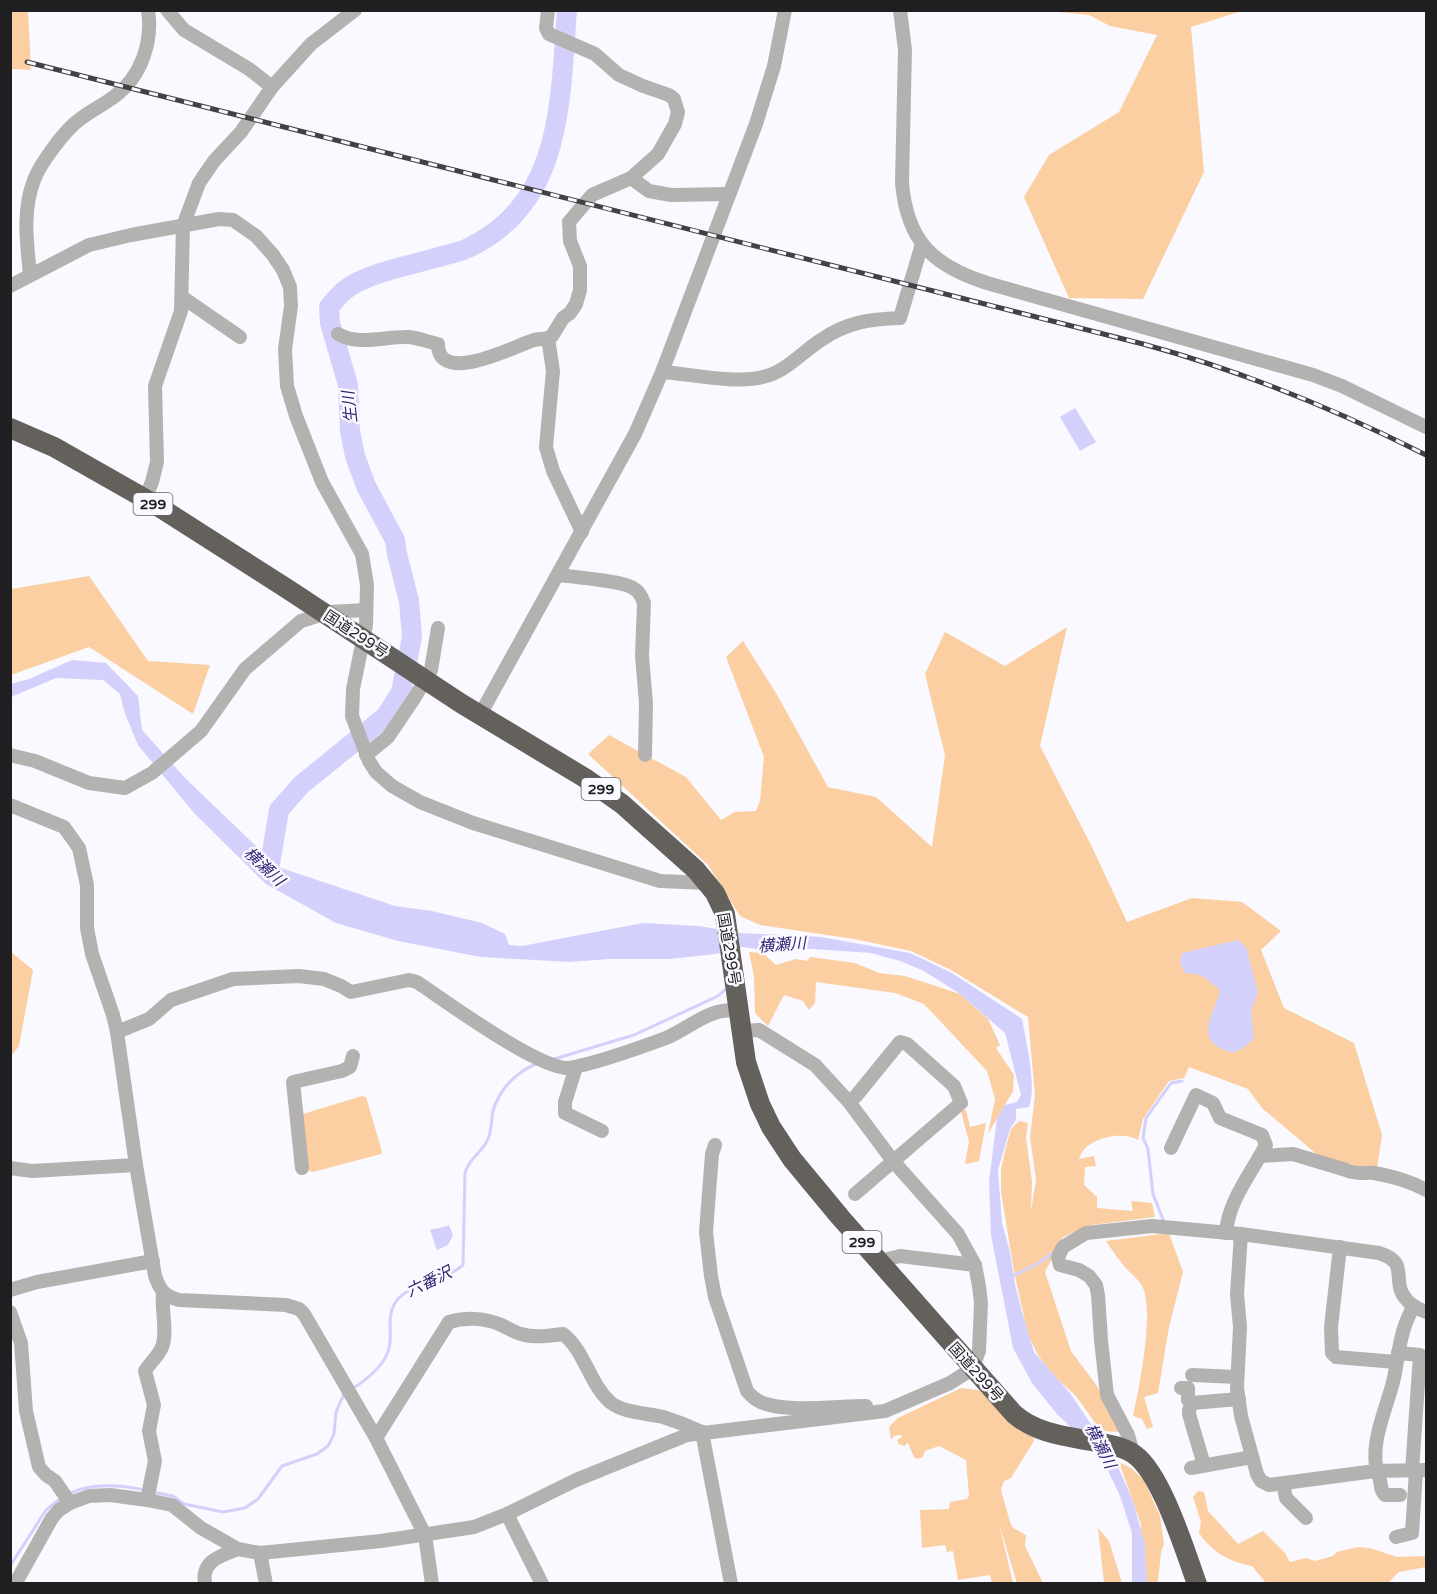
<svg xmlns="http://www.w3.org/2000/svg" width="1437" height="1594" viewBox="0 0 1437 1594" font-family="'Varela Round','Noto Sans JP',sans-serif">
  <rect width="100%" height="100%" fill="#f9f9ff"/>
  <g fill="#fbcfa2">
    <polygon points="11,10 28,11 31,70 11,69"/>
    <polygon points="1048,11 1242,11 1191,27 1204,172 1143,299 1069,298 1024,197 1049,155 1119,112 1157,35 1110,26 1089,15"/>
    <polygon points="89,576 148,661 210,665 193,714 89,647 11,675 11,589"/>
    <path d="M1067,627l-27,119 52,101 35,75 65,-24 50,4 39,29 -20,19 23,58 70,35 28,92 -5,34 -50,-6 -65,-55 -14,-19 -59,-22 -5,11 -15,3 -26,38 -5,21c-4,-2 -9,-4 -14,-4 -15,-2 -41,6 -45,23l15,-3 2,10 -11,1 -1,18 13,12v11l36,3 -2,-10 21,2 3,14 -64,8 -28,12 -18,35 26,79 26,35 22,46 -18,-1 -25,-35 -25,-23 -13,-18 -10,-20 -14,-64 -13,-79v-23l6,-26 4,-14 8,-8 9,2 -2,14 6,45 -1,29 5,-31 -6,-43 5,-42 -7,-78 -77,-47 -40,-19 -57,-12 -94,-14 -20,-9 -32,-51 -120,-111 21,-19 77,42 35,43 14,-8 21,-1 4,-10 4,-44 -38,-100 17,-16 33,52 52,94 48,10 56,50 13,-92 -20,-81 20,-42 60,34z"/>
    <polygon points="11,952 33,970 19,1046 11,1056"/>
    <polygon points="749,952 763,953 776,965 796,959 807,961 810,957 855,963 879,973 905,976 960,994 988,1019 1000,1045 996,1048 1014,1075 1013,1091 988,1134 995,1099 987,1071 924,1004 895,993 816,982 815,1003 809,1010 803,1001 784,995 768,1026 755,1013 754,977"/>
    <polygon points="362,1096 366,1097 382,1152 381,1154 313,1172 309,1171 301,1118 303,1114"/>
    <polygon points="966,1110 970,1127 986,1123 979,1161 967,1164 965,1163 969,1142 961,1111"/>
    <path d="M1169,1233l14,39 -14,55 -11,66 -14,4 9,30 -6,2 -5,-10 -9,-3c6,-28 23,-108 8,-132 -4,-6 -11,-11 -16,-17 -7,-8 -13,-17 -19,-26z"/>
    <polygon points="961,1388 979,1390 1020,1431 1033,1437 1034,1441 1011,1478 1004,1481 1001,1490 1010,1522 1013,1528 1026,1535 1025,1546 1043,1583 1017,1583 999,1524 1013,1583 992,1583 990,1575 958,1580 953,1551 947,1552 945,1545 922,1548 920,1510 949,1509 950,1502 967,1499 969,1496 966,1460 939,1446 925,1451 923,1457 917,1459 914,1457 908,1443 904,1446 899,1444 897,1440 902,1437 901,1435 894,1436 891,1440 889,1427 898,1418"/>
    <polygon points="1119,1462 1131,1468 1144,1480 1160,1516 1164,1544 1161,1552 1158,1583 1142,1583 1141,1524"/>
    <path d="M1198,1491l6,1 4,19 30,33 25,-13 22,22 5,9 16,-4 9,3 18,-5 4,-4 21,-5 12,1 27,9 29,-1v11l-27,5 -11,11h-122l-14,-17c-23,-4 -40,-14 -53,-33l2,-11 -8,-25z"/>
    <polygon points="1098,1528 1109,1541 1122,1583 1104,1583"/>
  </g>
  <g fill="#d3d1fc">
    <polygon points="1075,408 1096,442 1080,451 1060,417"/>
    <path d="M72,660l34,3 32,33 4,34 44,49 92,88 117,39 37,5 50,12 23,11 4,11 13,1 121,-23 56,3 42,7 80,4 89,16 42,20 70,46c4,22 15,67 7,88l-13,2v11l-6,9 -12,41 4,53 8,29 5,32 7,28 12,40 36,41 45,67 18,41 12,44 2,38h-15v-50l-12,-37 -19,-40 -44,-42 -25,-31 -19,-35 -22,-113 -2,-54 8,-63 8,-13 12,-3 4,-7 -16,-62 -45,-39 -36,-23 -24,-10 -29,-8 -72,-5 -30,3 -26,-4 -27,7 -47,5h-60l-40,3 -88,-5 -83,-16 -62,-18 -70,-39 -72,-71 -56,-68 -13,-31 -5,-20 -17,-14 -47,-2 -45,19v-13l18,-5z"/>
    <path d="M1238,940l8,7 12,45 -7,20 3,26 -9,9 -12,6c-5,-2 -13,-4 -18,-8 -17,-14 3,-39 5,-55l-19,-15 -16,-2 -5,-10 2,-10z"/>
    <path d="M449,1225l4,10 -5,10 -11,5 -7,-20c7,-2 12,-2 19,-5z"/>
  </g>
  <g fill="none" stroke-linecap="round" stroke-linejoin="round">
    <g stroke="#d3d1fc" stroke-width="3">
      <polyline points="554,1059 634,1035 718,996 727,988"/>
      <polyline points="1164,1222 1153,1194 1148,1149 1143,1138 1146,1118 1171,1083 1182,1081"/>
      <polyline points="1011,1277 1039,1263 1054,1252"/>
      <path d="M352,1389c14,-9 33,-23 37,-41 4,-14 -3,-31 6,-45 12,-20 51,-22 68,-38l2,-92c4,-15 17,-20 23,-34 4,-9 3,-19 5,-28 6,-21 23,-39 43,-47"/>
      <polyline points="152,1492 173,1496 184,1504 223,1512 245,1508 258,1499 282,1466 317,1454 328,1446 334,1434 336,1412 344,1394"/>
      <path d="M69,1494c23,-12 52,-9 76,-4"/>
      <polyline points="10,1566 46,1510 61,1498"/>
    </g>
    <path stroke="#d3d1fc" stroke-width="20" d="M269,870l10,-60 22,-25 85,-69 15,-24 11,-55 -3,-36 -12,-47 -2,-14 -29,-54 -11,-30 -5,-25 -2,-46 -18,-62 -1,-16c5,-6 10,-12 16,-17 22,-17 63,-24 90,-32 10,-3 21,-5 31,-9 97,-44 94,-148 101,-239"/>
    <g stroke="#b3b2b0" stroke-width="14">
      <polyline points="167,10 184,30 249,69 272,87"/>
      <polyline points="548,10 546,28 549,34 595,54 619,75 643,86 669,95 674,99 678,112 675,124 658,154 631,178 592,195 569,222 570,241 580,266 580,290 576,304 570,313 563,318 552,336 548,338 553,371 546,447 553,471 582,532"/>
      <path d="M900,10l5,40 -3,133c5,58 31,83 85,100l326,92 29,11 84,41"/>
      <polyline points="631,178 649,191 671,195 729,194"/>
      <path d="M30,275c-3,-32 -8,-64 4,-95 6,-16 27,-44 40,-56 12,-11 28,-18 41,-28 26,-19 38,-54 33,-86"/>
      <polyline points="10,286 89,245 131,235 219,219 233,220 256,236 273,255 283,270 290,287 291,306 285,349 287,386 296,416 322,482 362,554 367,585 366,625 353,689 352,716 369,761 376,772 392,786 420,802 473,823 660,881 707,883"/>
      <polyline points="182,297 240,337"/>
      <path d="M338,334c20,12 48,2 71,3 10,1 19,5 29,7 0,43 79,1 96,-4 4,-1 9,-1 14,-2"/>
      <path d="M662,372c29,2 73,12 101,5 23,-5 39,-25 58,-37 26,-18 49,-21 79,-22l22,-74"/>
      <polyline points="145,499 152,482 157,462 155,386 181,311 183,226 199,183 214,161 241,132 272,87 311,44 355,10"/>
      <path d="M559,575c15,2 63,6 74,13 6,3 9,9 11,15l-2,53 4,47 -1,52"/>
      <polyline points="480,715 635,434 662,372 756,124 774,66 785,10"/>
      <polyline points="10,755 35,761 89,783 125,788 152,773 201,731 245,669 301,621 330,612 365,610"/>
      <polyline points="366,755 388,737 415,697 431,670 438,628"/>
      <path d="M10,805l54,22 15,21 8,37v43l5,26 21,61 4,17 19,133 19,111c5,14 9,20 24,24l107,5 13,4 5,5 72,124 49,97 7,49"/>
      <path d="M117,1032l32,-13 22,-19 62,-21 66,-3 25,3 17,7 10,6 58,-12 8,2c30,20 121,87 152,86 29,-5 70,-20 97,-30 24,-10 45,-32 72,-27"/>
      <polyline points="576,1067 565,1102 565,1113 602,1131"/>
      <polyline points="849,1102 856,1096 900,1042 907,1044 954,1086 961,1103 855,1194"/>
      <path d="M715,1145l-3,9 -6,78 5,44 4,21 32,94c5,6 11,11 19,13 24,8 73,2 100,2"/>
      <path d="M1171,1148l25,-53 17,8 7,15 42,17 4,10c-14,27 -38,56 -40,88"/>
      <path d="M1260,1156l33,-2 53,16c9,5 18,2 28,3 17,3 38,9 52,17"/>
      <polyline points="10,1168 32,1171 136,1165"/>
      <polyline points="302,1168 293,1082 342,1071 350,1067 353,1056"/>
      <polyline points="1241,1234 1237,1294 1240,1327 1237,1388 1241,1416 1257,1474 1261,1481 1269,1485 1375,1471 1426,1470"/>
      <polyline points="1340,1247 1331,1327 1332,1353 1336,1357 1396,1362"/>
      <polyline points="881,1264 888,1259 900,1256 975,1265"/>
      <polyline points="10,1290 37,1282 153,1261"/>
      <polyline points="10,1312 21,1343 26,1411 39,1467 46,1475 55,1481 70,1503"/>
      <polyline points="1398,1353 1420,1355 1412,1471"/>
      <polyline points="1192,1375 1237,1377"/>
      <polyline points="1181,1388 1188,1388 1188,1400 1192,1403 1239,1399"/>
      <polyline points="1192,1403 1189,1410 1189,1414 1204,1465"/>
      <polyline points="702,1432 731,1584"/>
      <path d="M376,1438l73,-116c16,-5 35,-4 50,2 8,3 14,8 22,10 13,4 28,2 42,0 22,17 26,49 47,68 13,11 36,11 53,15 13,4 26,9 39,15"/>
      <path d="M1133,1453l-5,-18 -21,-40 -6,-55 -3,-45 -2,-10 -7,-9 -10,-6 -19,-5 -2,-8 5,-10 23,-14 66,-7 89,8 138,19c32,10 11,27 27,46 5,7 13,10 20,13"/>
      <polyline points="1191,1468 1252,1457"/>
      <polyline points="1283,1484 1286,1498 1306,1518"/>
      <path d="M1400,1495h-15c-6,-6 -3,-11 -6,-18 -12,-31 8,-68 15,-99 5,-25 6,-49 20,-72"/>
      <path d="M147,1500l8,-39 -6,-30 5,-26 -9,-34c5,-8 14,-16 17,-24 6,-15 -1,-37 1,-54"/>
      <polyline points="507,1514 542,1584"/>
      <polyline points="1396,1537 1412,1533 1416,1471"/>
      <polyline points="260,1553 266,1584"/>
      <polyline points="15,1584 52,1518 59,1510 70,1503 89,1496 110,1495 147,1500 172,1505 201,1528 238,1549 260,1553 381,1541 474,1527 507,1514 576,1480 687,1435 885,1411 950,1383 972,1369 979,1351 981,1303 979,1286 975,1265 958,1234 893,1161 849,1102 815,1065 759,1030 741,1031"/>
      <path d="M205,1584c-4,-23 15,-28 33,-35"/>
    </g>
    <path stroke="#64615d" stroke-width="20" d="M10,428l44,19 102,58 133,85 173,114 123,74 37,26 74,66 19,23 10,21 21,148 14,42 11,23 21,32 48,58 174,197c22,19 49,22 77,27 15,3 32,5 44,14 27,20 50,96 62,129"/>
    <g stroke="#424245" stroke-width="5">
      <path id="rail" d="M27,62l1116,282c99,27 192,65 283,111"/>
    </g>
    <use href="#rail" stroke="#f9f9ff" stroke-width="3" stroke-dasharray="9" stroke-linecap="butt"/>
  </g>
  <g text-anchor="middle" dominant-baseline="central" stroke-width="5" stroke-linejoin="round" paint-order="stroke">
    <g fill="#f9f9ff" stroke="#606064" stroke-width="1.5">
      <rect x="133.5" y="493" width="39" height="22" rx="4.5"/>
      <rect x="581.5" y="778" width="39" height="22" rx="4.5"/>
      <rect x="842.5" y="1231" width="39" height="22" rx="4.5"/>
    </g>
    <g font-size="14" font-weight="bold" fill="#1f1f21">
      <text x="153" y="504">299</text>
      <text x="601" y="789">299</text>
      <text x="862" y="1242">299</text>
    </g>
    <g font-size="15" fill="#1f1f21" stroke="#f9f9ff">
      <text transform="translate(356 634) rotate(33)">国道299号</text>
      <text transform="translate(729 949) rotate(80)">国道299号</text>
      <text transform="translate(976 1372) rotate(48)">国道299号</text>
    </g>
    <g font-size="16" font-style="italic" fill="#352373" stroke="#f9f9ff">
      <text transform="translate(350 407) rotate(-96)">生川</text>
      <text transform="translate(264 867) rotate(43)">横瀬川</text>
      <text transform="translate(782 945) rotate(-4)">横瀬川</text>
      <text transform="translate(429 1282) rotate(-26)">六番沢</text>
      <text transform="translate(1100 1446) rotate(63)">横瀬川</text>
    </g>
  </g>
  <rect width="1437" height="1594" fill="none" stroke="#1f1f21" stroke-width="24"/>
</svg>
